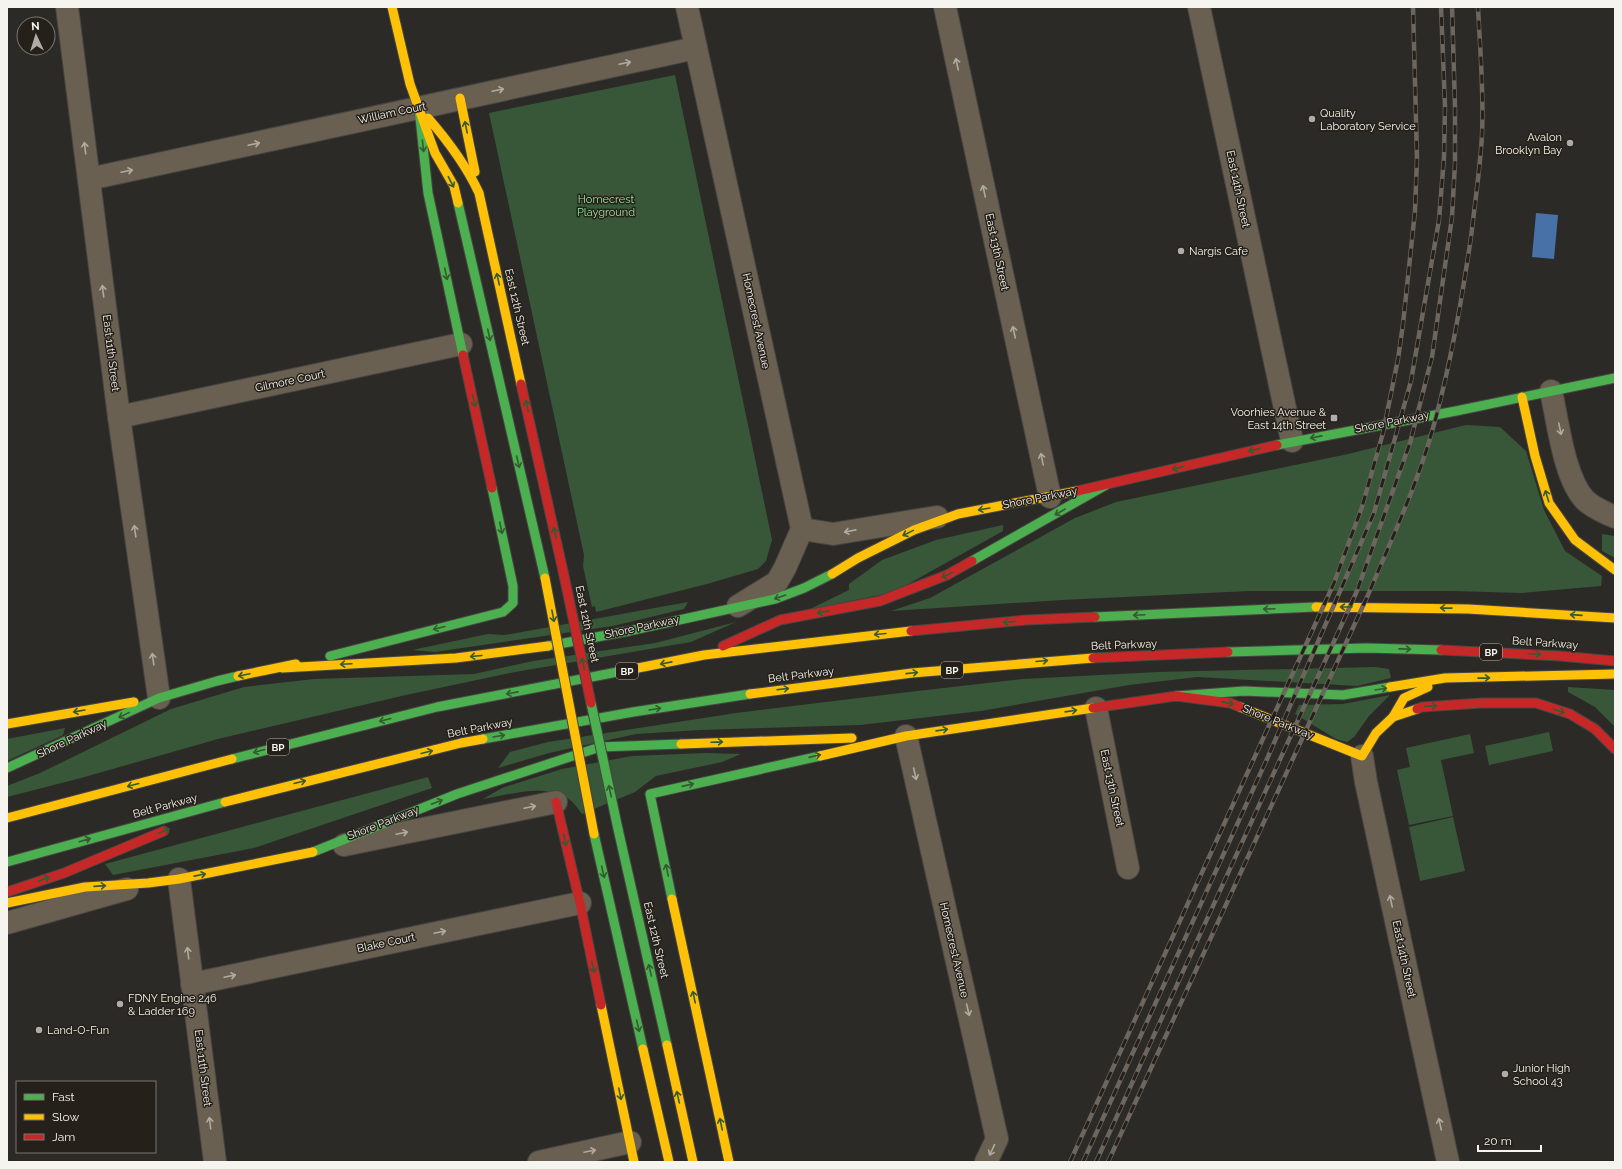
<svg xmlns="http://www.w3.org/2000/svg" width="1622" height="1169" viewBox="0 0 1622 1169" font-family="Raleway,sans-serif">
  <rect width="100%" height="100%" fill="#2c2a26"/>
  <g fill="#375738">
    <polygon points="675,75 772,540 766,561 758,569 707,584 596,612 595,606 592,607 583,566 584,555 489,113"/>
    <polygon points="1466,425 1500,427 1526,451 1544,510 1565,551 1602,576 1601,586 1522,593 1452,591 1249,591 1062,600 891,611 930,598 1075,518 1116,502 1348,454"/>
    <polygon points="1003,525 1003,531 894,592 808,610 849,590 849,584 882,560 936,540"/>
    <polygon points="1602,534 1615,536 1615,558 1602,551"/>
    <polygon points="688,602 684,609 613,626 435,652 412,650 488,634 505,635"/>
    <polygon points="736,622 691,642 515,672 406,695 218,739 81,778 7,797 7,786 40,773 171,709 244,687 314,679 474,674 533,661 655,643"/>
    <polygon points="1375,667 1389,669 1391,678 1357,686 1197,677 1129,685 981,711 860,725 700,730 636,734 549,753 498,768 510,752 548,742 736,713 900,693 1023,679 1158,672"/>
    <polygon points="1568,687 1615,690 1615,727 1595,707 1568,692"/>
    <polygon points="1390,695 1369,716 1354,737 1347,742 1336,739 1295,714 1299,705 1343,704"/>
    <polygon points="65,728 63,735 7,761 7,739"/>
    <polygon points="1549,732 1553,751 1489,765 1485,746"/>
    <polygon points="1470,734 1474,753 1441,760 1453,816 1409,825 1397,770 1410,767 1406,748"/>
    <path d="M705,753l36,1 -19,8 -66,14 -21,16 -53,22c-4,-5 -9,-13 -15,-16 -25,-15 -57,-3 -84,1l19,-11 60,-19 70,-13z"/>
    <polygon points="428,777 432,788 254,848 113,875 105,864"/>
    <polygon points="1453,817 1465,871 1420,881 1409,827"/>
  </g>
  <polygon fill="#4771a7" points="1536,213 1558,215 1554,259 1532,257"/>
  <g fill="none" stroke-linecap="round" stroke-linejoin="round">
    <g stroke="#474643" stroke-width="24">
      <g id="street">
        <polyline points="67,7 119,417 159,698"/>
        <polyline points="687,7 802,529 785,568 777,582 738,606"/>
        <polyline points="945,7 1050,497"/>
        <polyline points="1199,7 1292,441"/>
        <polyline points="89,179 696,48"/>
        <path d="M1551,391c7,31 13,87 34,109 6,6 22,14 30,17"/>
        <polyline points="119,417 461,344"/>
        <polyline points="802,529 833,534 937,517"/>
        <polyline points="1096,708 1128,868"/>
        <polyline points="906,736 997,1139 986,1162"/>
        <polyline points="1362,756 1366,782 1448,1162"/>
        <polyline points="344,845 556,802"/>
        <polyline points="179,879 215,1162"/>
        <polyline points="7,923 127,889"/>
        <polyline points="192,984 580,903"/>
        <polyline points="539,1162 630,1142"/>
      </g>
    </g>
    <g stroke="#474643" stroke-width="11">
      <g id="fast">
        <polyline points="419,108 428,193 463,355"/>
        <polyline points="458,203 545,578"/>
        <polyline points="1277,445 1456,411 1615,378"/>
        <polyline points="972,561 1106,485"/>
        <polyline points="1095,617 1316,607"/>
        <polyline points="548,646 629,631 775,599 804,588 832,574"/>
        <polyline points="1228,652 1366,648 1441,650"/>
        <polyline points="330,656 503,612 513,603 513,586 492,488"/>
        <polyline points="1176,696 1244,691 1343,695 1390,687"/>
        <polyline points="483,739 633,712 750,694"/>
        <polyline points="232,759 437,707 638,668"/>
        <polyline points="7,768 159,698 217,681 238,676"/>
        <polyline points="618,829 667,1045"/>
        <polyline points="594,834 643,1049"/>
        <polyline points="313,852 457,794 600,747 681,744"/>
        <polyline points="7,862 225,802"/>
        <polyline points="672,899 650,794 820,756"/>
      </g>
    </g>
    <g stroke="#474643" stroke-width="11">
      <g id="slow">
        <polyline points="392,7 410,84 435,153 454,186 458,203"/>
        <polyline points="460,98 475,172"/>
        <path d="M428,118c20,23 38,47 51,75l42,191"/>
        <polyline points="1522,397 1535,456 1549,503 1575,540 1615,570"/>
        <polyline points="832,574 858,558 914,530 958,514 1077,491"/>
        <polyline points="1316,607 1468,609 1615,618"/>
        <polyline points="282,668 456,658 548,646"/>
        <polyline points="638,668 704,655 911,631"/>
        <polyline points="238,676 296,664"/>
        <polyline points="1390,687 1445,678 1615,674"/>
        <polyline points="750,694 912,673 1093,658"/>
        <polyline points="1240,707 1362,756 1376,733 1393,717 1417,709"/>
        <polyline points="1393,717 1404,698 1428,687"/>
        <polyline points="7,724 134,702"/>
        <polyline points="681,744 852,738"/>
        <polyline points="820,756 906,736 1093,708"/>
        <polyline points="225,802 461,743 483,739"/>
        <polyline points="7,818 232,759"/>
        <polyline points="672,899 729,1162"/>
        <polyline points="7,903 85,887 148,883 179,879 313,852"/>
        <polyline points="601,1005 634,1162"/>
        <polyline points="667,1045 693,1162"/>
        <polyline points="643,1049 669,1162"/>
      </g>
    </g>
    <g stroke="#474643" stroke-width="11">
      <g id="jam">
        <polyline points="463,355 492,488"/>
        <polyline points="521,384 563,571"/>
        <polyline points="1077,491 1277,445"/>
        <polyline points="911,631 1026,620 1095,617"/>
        <polyline points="723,646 780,620 880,601 947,575 972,561"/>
        <polyline points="1441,650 1560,656 1615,661"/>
        <polyline points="1093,658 1228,652"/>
        <polyline points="1093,708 1176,696 1230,703 1240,707"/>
        <polyline points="1417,709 1422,707 1482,703 1536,703 1570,714 1595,729 1615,749"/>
        <polyline points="556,802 580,903 601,1005"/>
        <polyline points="7,892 64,873 164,831"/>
      </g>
    </g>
    <use href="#street" stroke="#696051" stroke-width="22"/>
    <use href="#fast" stroke="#4caf50" stroke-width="9"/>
    <use href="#slow" stroke="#ffc107" stroke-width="9"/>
    <use href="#jam" stroke="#c62828" stroke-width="9"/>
    <g stroke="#6c665e" stroke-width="4.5">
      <g id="rail">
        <polyline points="1070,1162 1334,583 1362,507 1383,433 1398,359 1403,324 1415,211 1417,158 1413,7"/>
        <polyline points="1083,1162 1267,759 1374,513 1411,381 1439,220 1444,157 1445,106 1441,7"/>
        <polyline points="1096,1162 1357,591 1410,443 1432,357 1452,217 1455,163 1455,107 1452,7"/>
        <path d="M1108,1162l260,-567c21,-50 45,-101 61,-153 20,-67 32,-136 42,-205 4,-34 9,-68 11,-102 2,-43 -2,-86 -4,-128"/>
      </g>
    </g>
    <use href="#rail" stroke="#25211a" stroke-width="3" stroke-dasharray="9" stroke-linecap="butt"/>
    <g stroke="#474643" stroke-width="11" stroke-linecap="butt">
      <polyline id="fast-bridge" points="591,703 618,829"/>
    </g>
    <g stroke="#474643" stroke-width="11" stroke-linecap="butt">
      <polyline id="slow-bridge" points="545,578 594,834"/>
    </g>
    <g stroke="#474643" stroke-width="11" stroke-linecap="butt">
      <polyline id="jam-bridge" points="563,571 591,703"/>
    </g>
    <use href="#fast-bridge" stroke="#4caf50" stroke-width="9"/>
    <use href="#slow-bridge" stroke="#ffc107" stroke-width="9"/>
    <use href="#jam-bridge" stroke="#c62828" stroke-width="9"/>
  </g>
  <defs><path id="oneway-shaft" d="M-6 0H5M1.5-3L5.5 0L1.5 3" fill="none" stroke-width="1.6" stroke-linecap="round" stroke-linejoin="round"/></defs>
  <g stroke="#b0aaa0">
    <use href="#oneway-shaft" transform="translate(625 63) rotate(-12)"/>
    <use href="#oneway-shaft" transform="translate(957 64) rotate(-102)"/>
    <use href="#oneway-shaft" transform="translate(498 90) rotate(-12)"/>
    <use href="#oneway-shaft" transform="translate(254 144) rotate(-12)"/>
    <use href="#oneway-shaft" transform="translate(85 148) rotate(-97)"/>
    <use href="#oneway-shaft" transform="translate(127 171) rotate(-12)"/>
    <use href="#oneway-shaft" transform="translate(984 191) rotate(-102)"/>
    <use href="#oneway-shaft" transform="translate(103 291) rotate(-97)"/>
    <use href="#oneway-shaft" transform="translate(1014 332) rotate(-102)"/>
    <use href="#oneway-shaft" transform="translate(1560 429) rotate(78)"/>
    <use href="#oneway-shaft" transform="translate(1042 459) rotate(-102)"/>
    <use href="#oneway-shaft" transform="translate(135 531) rotate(-98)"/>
    <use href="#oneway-shaft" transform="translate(850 531) rotate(169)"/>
    <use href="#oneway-shaft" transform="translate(153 659) rotate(-98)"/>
    <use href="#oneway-shaft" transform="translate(915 774) rotate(77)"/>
    <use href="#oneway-shaft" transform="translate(530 807) rotate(-12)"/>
    <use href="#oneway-shaft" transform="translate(402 833) rotate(-12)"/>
    <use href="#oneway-shaft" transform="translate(1391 901) rotate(-102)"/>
    <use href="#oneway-shaft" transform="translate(440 932) rotate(-12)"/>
    <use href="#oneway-shaft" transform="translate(188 953) rotate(-97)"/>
    <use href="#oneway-shaft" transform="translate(230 976) rotate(-12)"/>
    <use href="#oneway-shaft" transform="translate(968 1010) rotate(77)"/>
    <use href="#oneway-shaft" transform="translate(210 1123) rotate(-97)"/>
    <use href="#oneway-shaft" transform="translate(1440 1124) rotate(-102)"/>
    <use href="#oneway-shaft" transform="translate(992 1150) rotate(115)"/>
    <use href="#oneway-shaft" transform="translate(590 1151) rotate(-12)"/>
  </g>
  <g stroke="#355a30">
    <use href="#oneway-shaft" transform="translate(466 127) rotate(-102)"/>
    <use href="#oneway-shaft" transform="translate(423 146) rotate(84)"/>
    <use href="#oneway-shaft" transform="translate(451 182) rotate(63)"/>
    <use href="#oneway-shaft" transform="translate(446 274) rotate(78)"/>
    <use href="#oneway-shaft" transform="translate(498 279) rotate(-103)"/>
    <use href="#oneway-shaft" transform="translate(489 335) rotate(77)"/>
    <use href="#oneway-shaft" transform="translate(474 401) rotate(78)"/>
    <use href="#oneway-shaft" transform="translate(527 406) rotate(-103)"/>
    <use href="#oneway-shaft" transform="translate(1316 437) rotate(169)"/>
    <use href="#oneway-shaft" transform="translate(1254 450) rotate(167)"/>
    <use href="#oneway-shaft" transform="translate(518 462) rotate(77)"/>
    <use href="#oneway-shaft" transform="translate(1178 468) rotate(167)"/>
    <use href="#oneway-shaft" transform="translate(1547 496) rotate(-107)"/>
    <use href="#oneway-shaft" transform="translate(984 509) rotate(170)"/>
    <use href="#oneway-shaft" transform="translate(1060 512) rotate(150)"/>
    <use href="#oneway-shaft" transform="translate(501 528) rotate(78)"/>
    <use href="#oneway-shaft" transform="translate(555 533) rotate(-103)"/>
    <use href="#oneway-shaft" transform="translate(908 533) rotate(154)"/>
    <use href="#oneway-shaft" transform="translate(947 575) rotate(155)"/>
    <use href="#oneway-shaft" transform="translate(780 597) rotate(161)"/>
    <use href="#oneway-shaft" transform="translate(1346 607) rotate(180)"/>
    <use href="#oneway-shaft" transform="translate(1446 608) rotate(-179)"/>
    <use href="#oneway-shaft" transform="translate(1269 609) rotate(178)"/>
    <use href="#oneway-shaft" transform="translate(823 612) rotate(169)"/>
    <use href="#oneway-shaft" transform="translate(1139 615) rotate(177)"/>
    <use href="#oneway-shaft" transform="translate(1576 615) rotate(-176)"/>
    <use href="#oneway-shaft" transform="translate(553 616) rotate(79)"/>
    <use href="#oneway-shaft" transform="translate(1009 622) rotate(175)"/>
    <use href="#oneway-shaft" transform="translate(439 628) rotate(166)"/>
    <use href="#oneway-shaft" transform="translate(880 634) rotate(175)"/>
    <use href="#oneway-shaft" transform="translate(1405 649) rotate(1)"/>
    <use href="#oneway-shaft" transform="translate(1535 654) rotate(3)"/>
    <use href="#oneway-shaft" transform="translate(476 656) rotate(175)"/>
    <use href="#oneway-shaft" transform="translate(1042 661) rotate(-5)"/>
    <use href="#oneway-shaft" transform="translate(666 663) rotate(169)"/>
    <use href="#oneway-shaft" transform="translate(346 664) rotate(177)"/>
    <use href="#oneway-shaft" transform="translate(583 664) rotate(-102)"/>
    <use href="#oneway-shaft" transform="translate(912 673) rotate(-6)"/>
    <use href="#oneway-shaft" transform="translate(244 675) rotate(168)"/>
    <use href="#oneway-shaft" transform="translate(1484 678) rotate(-1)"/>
    <use href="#oneway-shaft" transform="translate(783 689) rotate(-7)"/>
    <use href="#oneway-shaft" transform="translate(1381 689) rotate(-9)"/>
    <use href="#oneway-shaft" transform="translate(512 693) rotate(169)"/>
    <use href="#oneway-shaft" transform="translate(1228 703) rotate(13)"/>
    <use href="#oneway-shaft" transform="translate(1431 706) rotate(-4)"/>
    <use href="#oneway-shaft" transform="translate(655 709) rotate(-9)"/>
    <use href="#oneway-shaft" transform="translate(79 711) rotate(170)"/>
    <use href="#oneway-shaft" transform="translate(1071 711) rotate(-8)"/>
    <use href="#oneway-shaft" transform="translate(1559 711) rotate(18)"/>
    <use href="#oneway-shaft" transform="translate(124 715) rotate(154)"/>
    <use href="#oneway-shaft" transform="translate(385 720) rotate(166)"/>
    <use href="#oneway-shaft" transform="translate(942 730) rotate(-8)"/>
    <use href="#oneway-shaft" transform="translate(499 736) rotate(-10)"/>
    <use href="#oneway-shaft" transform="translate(717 742) rotate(-2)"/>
    <use href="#oneway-shaft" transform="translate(259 751) rotate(165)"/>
    <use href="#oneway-shaft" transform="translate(427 752) rotate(-14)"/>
    <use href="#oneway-shaft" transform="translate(815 756) rotate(-13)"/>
    <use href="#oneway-shaft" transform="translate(300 782) rotate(-14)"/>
    <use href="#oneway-shaft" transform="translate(133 785) rotate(165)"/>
    <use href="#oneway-shaft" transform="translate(688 785) rotate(-13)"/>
    <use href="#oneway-shaft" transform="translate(610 791) rotate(-102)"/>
    <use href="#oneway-shaft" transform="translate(437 802) rotate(-21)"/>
    <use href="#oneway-shaft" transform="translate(164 831) rotate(-23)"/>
    <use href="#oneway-shaft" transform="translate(85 840) rotate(-16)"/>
    <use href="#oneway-shaft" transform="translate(565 840) rotate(77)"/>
    <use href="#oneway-shaft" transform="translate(667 870) rotate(-102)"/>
    <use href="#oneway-shaft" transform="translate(603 872) rotate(77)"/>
    <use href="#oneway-shaft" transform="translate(200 875) rotate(-11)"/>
    <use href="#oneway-shaft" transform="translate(44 879) rotate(-19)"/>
    <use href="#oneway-shaft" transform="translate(100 886) rotate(-4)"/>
    <use href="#oneway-shaft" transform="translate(593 967) rotate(78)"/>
    <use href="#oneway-shaft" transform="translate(650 970) rotate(-103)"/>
    <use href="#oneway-shaft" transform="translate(694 997) rotate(-102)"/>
    <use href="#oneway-shaft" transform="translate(638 1026) rotate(77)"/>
    <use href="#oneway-shaft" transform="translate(620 1094) rotate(78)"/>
    <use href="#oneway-shaft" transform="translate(678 1097) rotate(-103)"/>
    <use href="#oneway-shaft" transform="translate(721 1124) rotate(-102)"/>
  </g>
  <g fill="#afada9" stroke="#25211a" stroke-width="1.5">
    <circle cx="1312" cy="119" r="4"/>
    <circle cx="1570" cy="143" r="4"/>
    <circle cx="1181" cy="251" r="4"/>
    <rect x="1330" y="414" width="8" height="8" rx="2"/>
    <circle cx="120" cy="1004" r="4"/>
    <circle cx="39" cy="1030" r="4"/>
    <circle cx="1505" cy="1074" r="4"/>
  </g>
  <g text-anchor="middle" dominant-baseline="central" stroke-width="3" stroke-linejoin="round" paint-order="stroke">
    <g fill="#25211a" stroke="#b7b5af" stroke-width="1">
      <rect x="1480" y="644" width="22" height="16" rx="3"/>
      <rect x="941" y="662" width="22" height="16" rx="3"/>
      <rect x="616" y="663" width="22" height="16" rx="3"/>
      <rect x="267" y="739" width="22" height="16" rx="3"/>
    </g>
    <g font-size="10" font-weight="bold" fill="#f6f4ef">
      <text x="1491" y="652">BP</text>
      <text x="952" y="670">BP</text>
      <text x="627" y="671">BP</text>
      <text x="278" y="747">BP</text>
    </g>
    <g font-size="11" fill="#f6f4ef" stroke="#25211a">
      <text transform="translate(392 113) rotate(-12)">William Court</text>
      <text transform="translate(1238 189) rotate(78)">East 14th Street</text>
      <text transform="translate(997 252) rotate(78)">East 13th Street</text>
      <text transform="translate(517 307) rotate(77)">East 12th Street</text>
      <text transform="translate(756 321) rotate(78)">Homecrest Avenue</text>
      <text transform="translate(111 353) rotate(83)">East 11th Street</text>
      <text transform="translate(290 381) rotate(-12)">Gilmore Court</text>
      <text transform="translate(1392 422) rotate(-11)">Shore Parkway</text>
      <text transform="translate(1040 498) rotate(-11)">Shore Parkway</text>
      <text transform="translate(587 624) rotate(78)">East 12th Street</text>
      <text transform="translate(642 627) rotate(-12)">Shore Parkway</text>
      <text transform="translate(1545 643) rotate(4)">Belt Parkway</text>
      <text transform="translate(1124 645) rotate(-2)">Belt Parkway</text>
      <text transform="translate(801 675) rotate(-7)">Belt Parkway</text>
      <text transform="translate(1278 722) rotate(22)">Shore Parkway</text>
      <text transform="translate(480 728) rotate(-11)">Belt Parkway</text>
      <text transform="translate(72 739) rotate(-25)">Shore Parkway</text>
      <text transform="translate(1112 788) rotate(78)">East 13th Street</text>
      <text transform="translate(165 806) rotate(-15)">Belt Parkway</text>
      <text transform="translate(383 823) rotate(-21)">Shore Parkway</text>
      <text transform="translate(656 940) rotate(77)">East 12th Street</text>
      <text transform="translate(386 943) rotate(-12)">Blake Court</text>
      <text transform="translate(954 950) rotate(77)">Homecrest Avenue</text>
      <text transform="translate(1404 959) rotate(78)">East 14th Street</text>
      <text transform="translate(203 1068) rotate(83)">East 11th Street</text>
    </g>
    <g font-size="11" fill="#f6f4ef" stroke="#25211a" text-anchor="start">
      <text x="1320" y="113">Quality<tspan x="1320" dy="13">Laboratory Service</tspan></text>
      <text x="1562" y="137" text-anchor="end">Avalon<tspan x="1562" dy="13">Brooklyn Bay</tspan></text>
      <text x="1189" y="251">Nargis Cafe</text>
      <text x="1326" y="412" text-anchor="end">Voorhies Avenue &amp;<tspan x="1326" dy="13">East 14th Street</tspan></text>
      <text x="128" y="998">FDNY Engine 246<tspan x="128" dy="13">&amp; Ladder 169</tspan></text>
      <text x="47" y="1030">Land-O-Fun</text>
      <text x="1513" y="1068">Junior High<tspan x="1513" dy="13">School 43</tspan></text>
    </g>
    <g font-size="11" fill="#95ea9b" stroke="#25211a">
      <text x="606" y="199">Homecrest<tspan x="606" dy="13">Playground</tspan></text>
    </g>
  </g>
  <rect width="1622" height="1169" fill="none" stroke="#f6f4ef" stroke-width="16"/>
  <rect x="16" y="1081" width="140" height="72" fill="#25211a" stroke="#79756f"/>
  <rect x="24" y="1094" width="20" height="6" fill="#4caf50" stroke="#79756f"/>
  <text x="52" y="1101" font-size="12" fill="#f6f4ef">Fast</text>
  <rect x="24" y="1114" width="20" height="6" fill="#ffc107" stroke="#79756f"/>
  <text x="52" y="1121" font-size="12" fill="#f6f4ef">Slow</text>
  <rect x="24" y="1134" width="20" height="6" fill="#c62828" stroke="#79756f"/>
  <text x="52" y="1141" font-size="12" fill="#f6f4ef">Jam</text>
  <g transform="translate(36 36) rotate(356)"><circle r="19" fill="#25211a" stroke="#79756f"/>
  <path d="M0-3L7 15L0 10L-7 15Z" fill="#afada9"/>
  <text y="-6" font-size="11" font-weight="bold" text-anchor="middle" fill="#f6f4ef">N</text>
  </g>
  <path d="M1478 1145v6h63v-6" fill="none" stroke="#f6f4ef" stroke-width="2"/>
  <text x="1484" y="1145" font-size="12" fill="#f6f4ef" stroke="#25211a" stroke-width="3" paint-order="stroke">20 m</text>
</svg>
